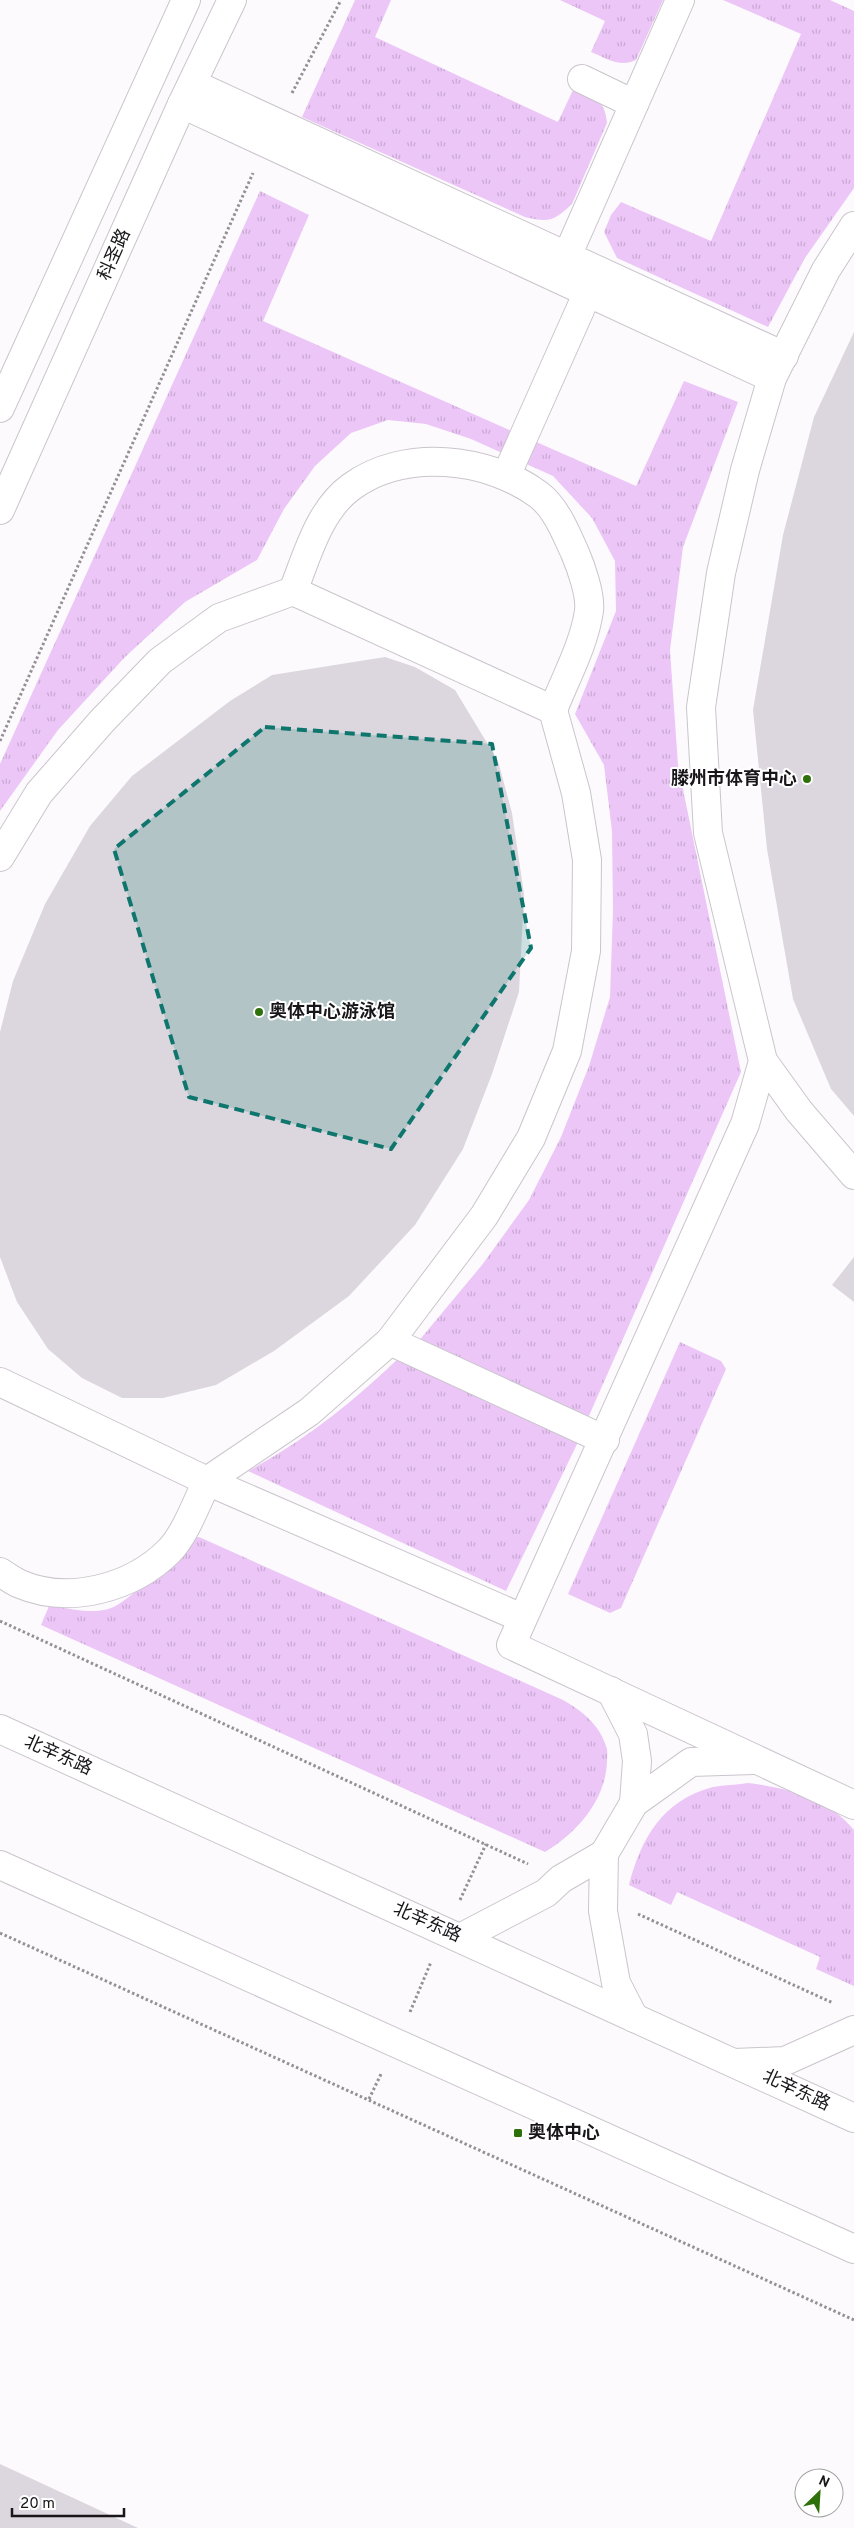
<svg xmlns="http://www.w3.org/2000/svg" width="854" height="2528" viewBox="0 0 854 2528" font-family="Overpass,'Noto Sans SC',sans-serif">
  <defs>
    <pattern id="grass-tufts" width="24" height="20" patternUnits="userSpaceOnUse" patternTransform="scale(1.25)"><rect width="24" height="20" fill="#ebc6f7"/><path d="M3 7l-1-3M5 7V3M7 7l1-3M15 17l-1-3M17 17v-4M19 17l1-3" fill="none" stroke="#c9a9d3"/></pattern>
  </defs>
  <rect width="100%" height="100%" fill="#fdfafe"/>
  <g fill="url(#grass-tufts)">
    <path d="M355,0h36l-16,37 183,85 15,-32c20,8 32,8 34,33l-35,81c-18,17 -23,19 -47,13l-223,-100z"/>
    <path d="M560,0h103l-27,60c-16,8 -30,-2 -45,-8l14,-31z"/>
    <polygon points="723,0 830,0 854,11 854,188 805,258 768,327 617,258 604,232 611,215 621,202 711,241 801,34"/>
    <polygon points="260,191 309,215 263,321 636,486 684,381 738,402 683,547 670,650 678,765 741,1072 584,1427 417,1343 482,1265 529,1200 561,1137 589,1066 610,997 613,910 612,831 604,765 575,714 616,611 615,561 592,518 553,476 471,439 426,424 388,420 351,433 315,466 284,509 257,560 185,602 125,657 58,730 0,811 0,764"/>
    <polygon points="680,1342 721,1361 726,1369 621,1608 610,1613 568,1594"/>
    <path d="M401,1356l178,84 -73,151 -258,-120c58,-31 106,-70 153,-115z"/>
    <path d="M199,1537l364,163c19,11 36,24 43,46 2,4 1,11 1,15 -1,39 -30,72 -62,91l-504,-227 8,-19c19,2 44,9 62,2 18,-6 64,-53 78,-69z"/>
    <path d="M748,1783c39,5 80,15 106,47v156l-38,-17 4,-12 -143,-65 -6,13 -42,-20c12,-47 34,-85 84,-98 11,-2 23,-2 35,-4z"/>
  </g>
  <g fill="#dcd7de">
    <polygon points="854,332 854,1116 831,1089 793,999 767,849 753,710 783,535 814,417"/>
    <polygon points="385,657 415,667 455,690 498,761 512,813 524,894 519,992 492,1074 463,1149 415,1225 349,1296 274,1351 216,1385 163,1398 122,1398 82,1378 48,1349 17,1302 0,1257 0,1032 13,981 45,904 90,826 132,776 230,701 272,675"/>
    <polygon points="854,1257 854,1302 832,1285"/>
    <polygon points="0,2464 138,2528 0,2528"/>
  </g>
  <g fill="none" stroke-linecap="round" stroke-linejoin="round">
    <g stroke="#cac5cc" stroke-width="30">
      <g id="minor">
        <polyline points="582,79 634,104"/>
        <polyline points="193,84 784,356"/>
        <polyline points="182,104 772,378"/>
        <polyline points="854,226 826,270 772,378 745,470 721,573 701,707 708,833 763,1061 745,1124 511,1645 854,1805"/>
        <polyline points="560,272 680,0"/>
        <polyline points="0,408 186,0"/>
        <polyline points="506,476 588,292"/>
        <polyline points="0,510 182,104 232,0"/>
        <path d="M293,591c14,-35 26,-81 58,-104 53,-39 137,-30 188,8 17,13 27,38 36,58 6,14 16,42 14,58 -5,34 -24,68 -36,99"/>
        <polyline points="0,857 39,793 102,721 160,661 219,618 293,591 553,710 576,793 587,860 586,951 567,1051 531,1138 484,1216 390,1341 309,1412 207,1481 0,1382"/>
        <polyline points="763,1061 799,1111 854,1175"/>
        <polyline points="390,1341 605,1440"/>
        <path d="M0,1572c6,4 13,9 20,12 49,21 112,4 149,-33 16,-16 28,-49 38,-70l315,137"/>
        <polyline points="611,1691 633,1734 637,1761 634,1803"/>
        <polyline points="460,1938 546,1893 561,1879 604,1854"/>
        <polyline points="634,2018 616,1983 603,1911 604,1854 634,1803 691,1762 754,1760"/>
        <polyline points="734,2063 785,2061 854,2030"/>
      </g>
    </g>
    <g stroke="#cac5cc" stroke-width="30">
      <g id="major">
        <polyline points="0,1729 854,2118"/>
        <polyline points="0,1865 854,2249"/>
      </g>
    </g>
    <g stroke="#949195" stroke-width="3" stroke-dasharray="2.5 2.5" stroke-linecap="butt">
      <polyline points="292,93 341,0"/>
      <polyline points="0,741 253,173"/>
      <polyline points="0,1621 528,1864"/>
      <polyline points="460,1900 486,1844"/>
      <polyline points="638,1914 833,2003"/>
      <polyline points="0,1933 854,2320"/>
      <polyline points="410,2012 431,1962"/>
      <polyline points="369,2099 382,2072"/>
    </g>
    <use href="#minor" stroke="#fff" stroke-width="28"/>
    <use href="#major" stroke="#fff" stroke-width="28"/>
  </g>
  <path fill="#0f766e" fill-opacity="0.2" stroke="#0f766e" stroke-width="4" stroke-dasharray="10 6" stroke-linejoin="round" d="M265,727l227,17 39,204 -140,201 -202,-52 -75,-248z"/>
  <g fill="#2e7009" stroke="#fff" stroke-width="2">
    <circle cx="807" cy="779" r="5"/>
    <circle cx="259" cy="1012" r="5"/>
    <rect x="513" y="2128" width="10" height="10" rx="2.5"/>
  </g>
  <g text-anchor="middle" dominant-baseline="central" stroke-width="4" stroke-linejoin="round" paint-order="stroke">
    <g font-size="18" fill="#181619" stroke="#fff">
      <text transform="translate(115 255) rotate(-66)">科圣路</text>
      <text transform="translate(58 1756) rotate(24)">北辛东路</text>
      <text transform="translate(427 1923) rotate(24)">北辛东路</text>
      <text transform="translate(796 2091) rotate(25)">北辛东路</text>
    </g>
    <g font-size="18" font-weight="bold" fill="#181619" stroke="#fff" text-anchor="start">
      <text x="797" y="779" text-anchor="end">滕州市体育中心</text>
      <text x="269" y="1012">奥体中心游泳馆</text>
      <text x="528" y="2133">奥体中心</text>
    </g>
  </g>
  <g transform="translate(819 2493) rotate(25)"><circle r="24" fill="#ffffff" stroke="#a3a2a3"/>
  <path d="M0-4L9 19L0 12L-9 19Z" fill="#2e7009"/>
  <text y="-8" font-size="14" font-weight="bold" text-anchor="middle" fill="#181619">N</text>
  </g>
  <path d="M12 2508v8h112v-8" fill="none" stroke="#181619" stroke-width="2.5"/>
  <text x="20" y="2508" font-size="15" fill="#181619" stroke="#ffffff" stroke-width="4" paint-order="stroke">20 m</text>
</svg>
